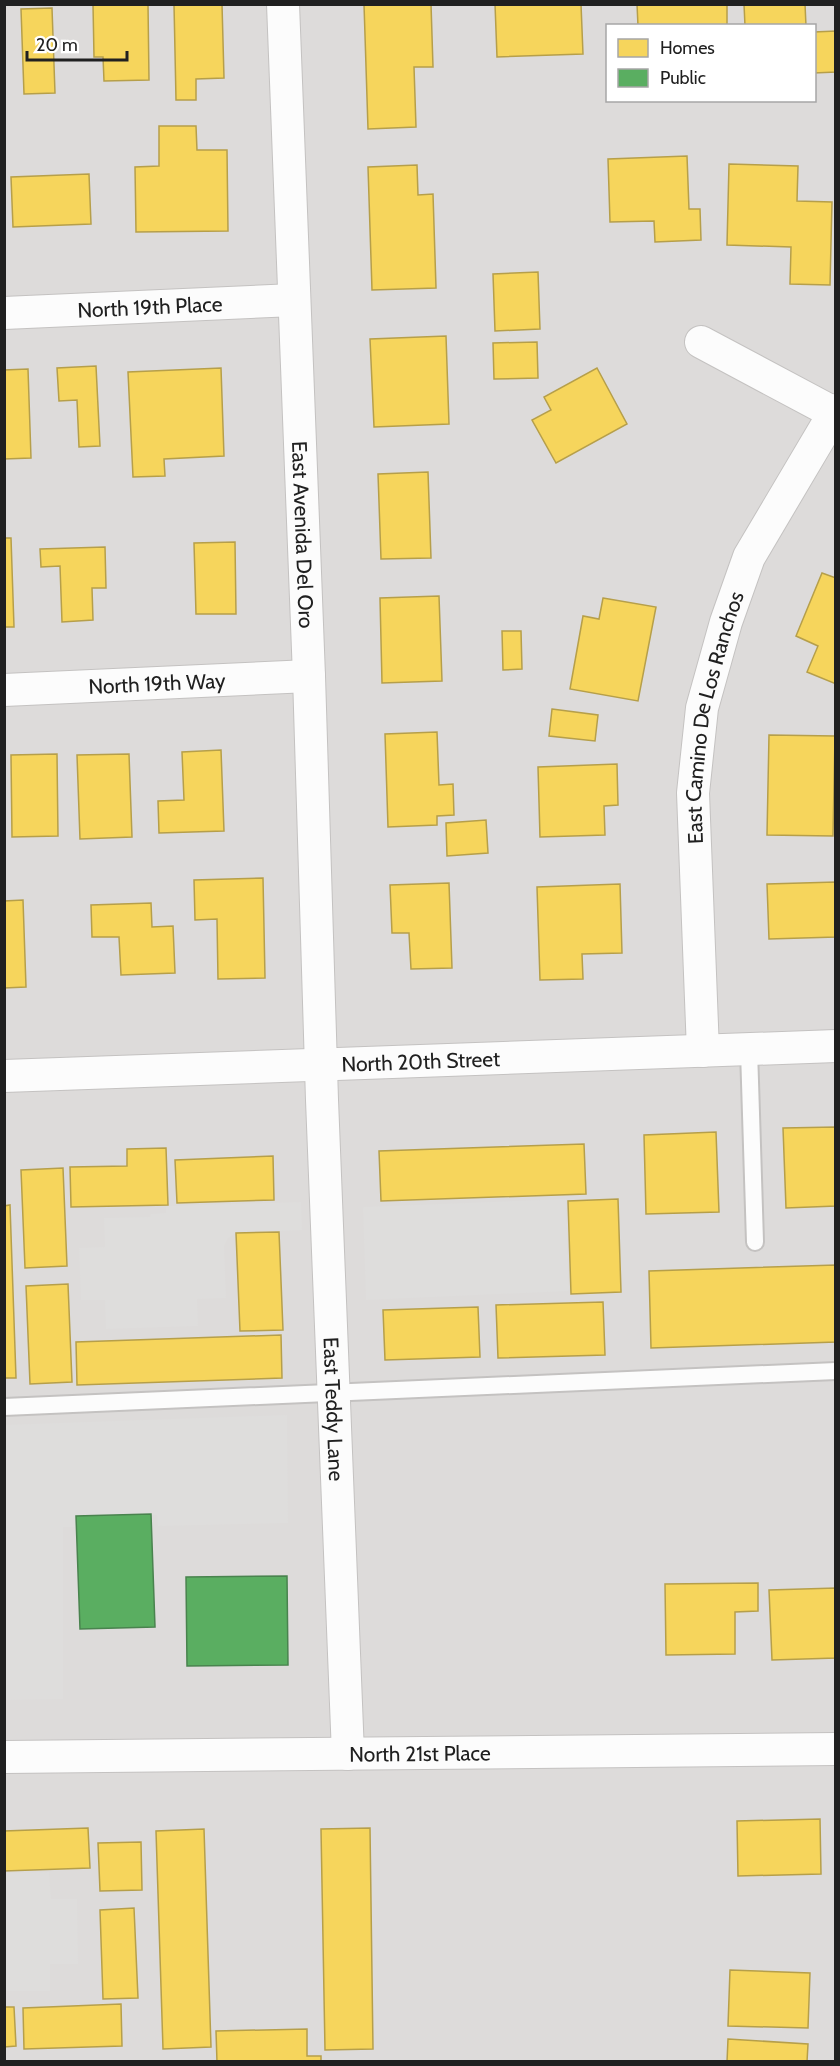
<svg xmlns="http://www.w3.org/2000/svg" width="840" height="2066" viewBox="0 0 840 2066" font-family="Cabin,sans-serif">
  <rect width="100%" height="100%" fill="#eeebe8"/>
  <path fill="#dddbda" fill-rule="evenodd" d="M5,5h830v2056h-830zM608,26h206v74h-206z"/>
  <g fill="#dedddc">
    <polygon points="566,1199 569,1291 366,1300 363,1207"/>
    <polygon points="301,1202 302,1230 236,1233 228,1238 224,1246 226,1298 197,1299 198,1326 106,1329 105,1300 81,1300 79,1248 105,1247 104,1218 150,1217 151,1214 166,1213 166,1206"/>
    <polygon points="287,1415 288,1523 158,1526 157,1515 78,1516 78,1527 63,1527 63,1699 5,1700 4,1425"/>
    <polygon points="49,1872 51,1899 77,1899 78,1964 50,1964 50,1991 5,1991 5,1873"/>
  </g>
  <g fill="#f6d55c" stroke="#b69f4a" stroke-width="1.5">
    <polygon points="93,4 148,4 149,80 104,81 103,57 94,57"/>
    <polygon points="174,4 222,4 224,78 196,79 196,100 176,100"/>
    <polygon points="364,4 431,4 433,67 414,67 416,127 368,129"/>
    <polygon points="495,4 581,4 583,54 497,57"/>
    <polygon points="637,4 727,4 727,26 638,26"/>
    <polygon points="744,4 805,4 806,26 745,26"/>
    <polygon points="52,8 55,93 24,94 21,9"/>
    <polygon points="836,31 836,72 814,73 814,32"/>
    <polygon points="159,126 196,126 197,150 227,150 228,231 136,232 135,167 159,166"/>
    <polygon points="687,156 689,209 700,209 701,240 655,242 654,221 610,222 608,159"/>
    <polygon points="729,164 798,166 797,201 832,202 830,285 790,284 791,247 727,245"/>
    <polygon points="417,165 418,195 433,194 436,288 372,290 368,167"/>
    <polygon points="89,174 91,224 13,227 11,177"/>
    <polygon points="538,272 540,329 495,331 493,274"/>
    <polygon points="446,336 449,424 374,427 370,339"/>
    <polygon points="537,342 538,378 494,379 493,343"/>
    <polygon points="96,366 100,446 79,447 77,400 59,401 57,368"/>
    <polygon points="221,368 224,456 164,459 165,476 133,477 128,372"/>
    <polygon points="597,368 627,424 556,463 532,420 551,410 544,397"/>
    <polygon points="28,369 31,458 4,459 4,370"/>
    <polygon points="428,472 431,558 381,559 378,474"/>
    <polygon points="4,538 11,538 14,627 4,627"/>
    <polygon points="235,542 236,614 196,614 194,543"/>
    <polygon points="105,547 106,588 92,588 93,620 62,622 60,566 41,567 40,549"/>
    <polygon points="822,573 836,578 836,684 807,672 818,646 796,636"/>
    <polygon points="439,596 442,681 382,683 380,598"/>
    <polygon points="603,598 656,607 638,701 570,689 583,616 599,619"/>
    <polygon points="502,631 521,631 522,669 503,670"/>
    <polygon points="552,709 598,715 595,741 549,736"/>
    <polygon points="437,732 439,785 453,784 454,815 437,816 437,825 388,827 385,734"/>
    <polygon points="769,735 835,736 833,836 767,835"/>
    <polygon points="221,750 224,831 159,833 158,801 184,800 182,752"/>
    <polygon points="57,754 58,836 12,837 11,755"/>
    <polygon points="129,754 132,837 80,839 77,755"/>
    <polygon points="617,764 618,805 604,806 605,835 540,837 538,767"/>
    <polygon points="486,820 488,853 447,856 446,823"/>
    <polygon points="263,878 265,978 218,979 217,919 195,920 194,880"/>
    <polygon points="836,882 836,937 769,939 767,884"/>
    <polygon points="449,883 452,968 411,969 409,933 392,933 390,885"/>
    <polygon points="620,884 622,953 582,954 583,979 540,980 537,887"/>
    <polygon points="23,900 26,987 4,988 4,901"/>
    <polygon points="151,903 152,927 173,926 175,973 121,975 119,937 92,937 91,905"/>
    <polygon points="836,1127 836,1206 786,1208 783,1128"/>
    <polygon points="716,1132 719,1212 646,1214 644,1135"/>
    <polygon points="584,1144 586,1194 381,1201 379,1151"/>
    <polygon points="166,1148 168,1205 71,1207 70,1167 127,1166 127,1149"/>
    <polygon points="273,1156 274,1200 177,1203 175,1160"/>
    <polygon points="63,1168 67,1266 25,1268 21,1170"/>
    <polygon points="618,1199 621,1292 571,1294 568,1201"/>
    <polygon points="10,1205 16,1378 4,1378 4,1206"/>
    <polygon points="279,1232 283,1330 240,1331 236,1233"/>
    <polygon points="836,1265 836,1342 651,1348 649,1271"/>
    <polygon points="68,1284 72,1382 30,1384 26,1286"/>
    <polygon points="603,1302 605,1355 498,1358 496,1305"/>
    <polygon points="478,1307 480,1357 385,1360 383,1310"/>
    <polygon points="281,1335 282,1378 77,1385 76,1342"/>
    <polygon points="758,1583 758,1611 735,1612 735,1654 666,1655 665,1584"/>
    <polygon points="836,1588 836,1658 772,1660 769,1590"/>
    <polygon points="820,1819 821,1874 738,1876 737,1821"/>
    <polygon points="88,1828 90,1868 4,1871 4,1831"/>
    <polygon points="370,1828 373,2049 325,2050 321,1829"/>
    <polygon points="204,1829 211,2047 163,2049 156,1831"/>
    <polygon points="141,1842 142,1890 100,1891 98,1843"/>
    <polygon points="134,1908 138,1998 103,1999 100,1910"/>
    <polygon points="730,1970 810,1973 808,2028 728,2026"/>
    <polygon points="121,2004 122,2046 24,2049 23,2008"/>
    <polygon points="4,2007 14,2007 16,2046 4,2047"/>
    <polygon points="307,2029 307,2056 321,2056 321,2062 217,2062 216,2031"/>
    <polygon points="728,2039 808,2044 807,2062 727,2062"/>
  </g>
  <g fill="#5aae61" stroke="#49834e" stroke-width="1.5">
    <polygon points="151,1514 155,1627 80,1629 76,1516"/>
    <polygon points="287,1576 288,1665 187,1666 186,1577"/>
  </g>
  <g fill="none" stroke-linecap="round" stroke-linejoin="round">
    <g stroke="#c4c2c1" stroke-width="20">
      <g id="lane">
        <polyline points="749,1050 755,1242"/>
        <polyline points="4,1407 836,1371"/>
      </g>
    </g>
    <g stroke="#c4c2c1" stroke-width="34">
      <g id="street">
        <path id="s1" d="M283,4l26,672 13,424 26,654"/>
        <path id="s2" d="M4,313l290,-13"/>
        <polyline points="701,342 834,413"/>
        <path id="s3" d="M4,690l305,-14"/>
        <path id="s4" d="M703,1051l-10,-258 9,-85 24,-86 23,-65 87,-147"/>
        <path id="s5" d="M4,1076l832,-30"/>
        <path id="s6" d="M4,1757l832,-8"/>
      </g>
    </g>
    <use href="#lane" stroke="#fcfcfc" stroke-width="16"/>
    <use href="#street" stroke="#fcfcfc" stroke-width="32"/>
  </g>
  <g text-anchor="middle" dominant-baseline="central" stroke-width="6" stroke-linejoin="round" paint-order="stroke">
    <g font-size="21" fill="#202020" stroke="#fff">
      <text stroke="none"><textPath href="#s2" startOffset="146">North 19th Place</textPath></text>
      <text stroke="none"><textPath href="#s1" startOffset="531">East Avenida Del Oro</textPath></text>
      <text stroke="none"><textPath href="#s3" startOffset="153">North 19th Way</textPath></text>
      <text stroke="none"><textPath href="#s4" startOffset="336">East Camino De Los Ranchos</textPath></text>
      <text stroke="none"><textPath href="#s5" startOffset="417">North 20th Street</textPath></text>
      <text stroke="none"><textPath href="#s1" startOffset="1406">East Teddy Lane</textPath></text>
      <text stroke="none"><textPath href="#s6" startOffset="416">North 21st Place</textPath></text>
    </g>
  </g>
  <rect width="840" height="2066" fill="none" stroke="#202020" stroke-width="12"/>
  <rect x="606" y="24" width="210" height="78" fill="#ffffff" stroke="#a6a6a6" stroke-width="1.5"/>
  <rect x="618" y="39" width="30" height="18" fill="#f6d55c" stroke="#a6a6a6" stroke-width="1.5"/>
  <text x="660" y="54" font-size="18" fill="#202020">Homes</text>
  <rect x="618" y="69" width="30" height="18" fill="#5aae61" stroke="#a6a6a6" stroke-width="1.5"/>
  <text x="660" y="84" font-size="18" fill="#202020">Public</text>
  <path d="M27 51v9h100v-9" fill="none" stroke="#202020" stroke-width="3"/>
  <text x="36" y="51" font-size="18" fill="#202020" stroke="#ffffff" stroke-width="4.5" paint-order="stroke">20 m</text>
</svg>
